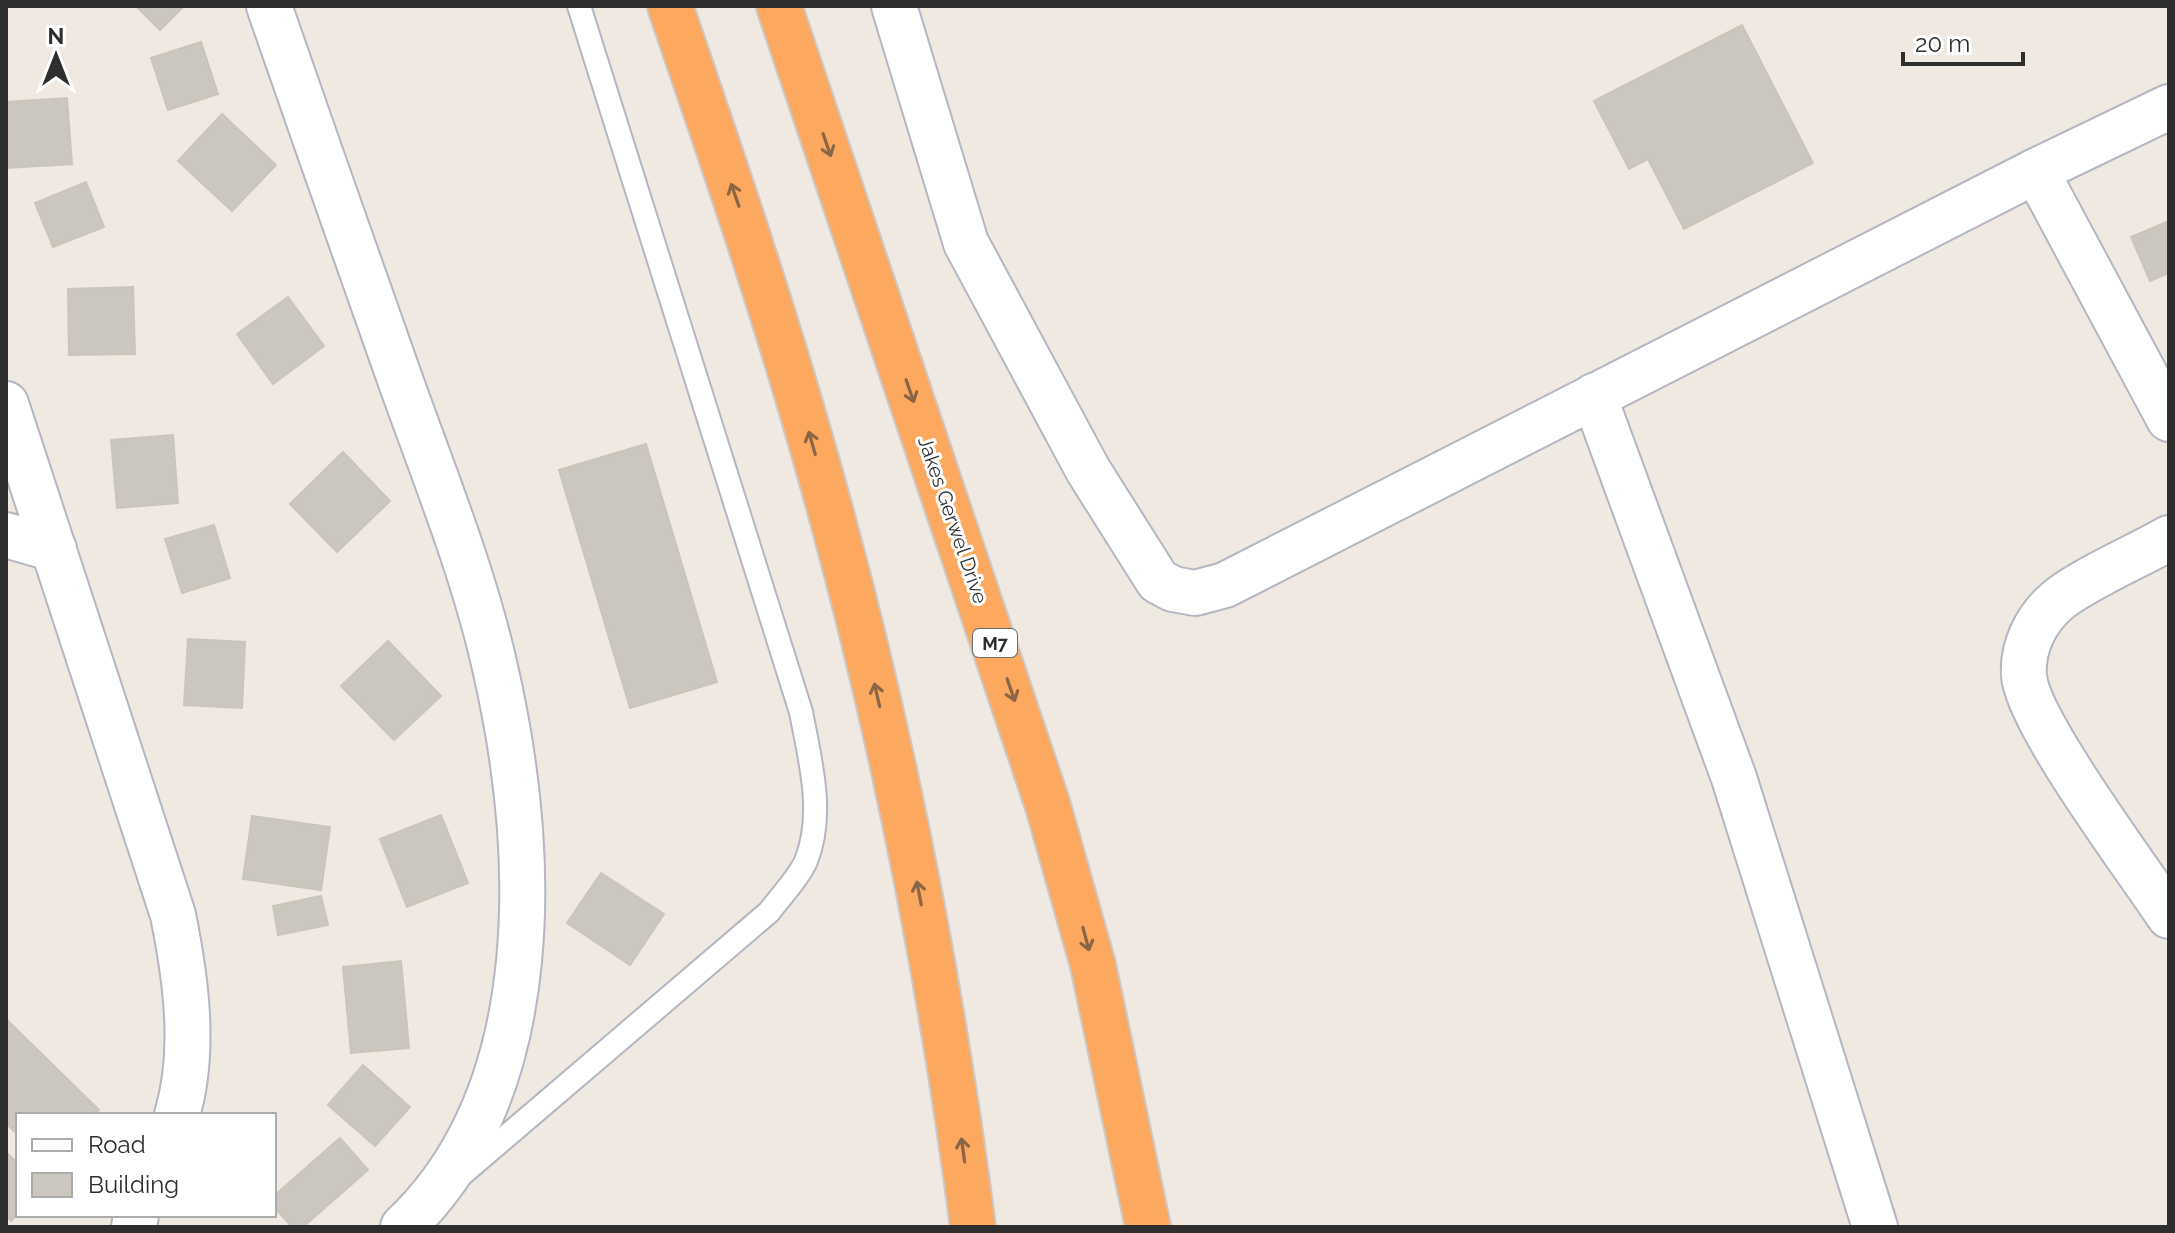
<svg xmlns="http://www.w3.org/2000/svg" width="2175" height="1233" viewBox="0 0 2175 1233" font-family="Raleway,sans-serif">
  <rect width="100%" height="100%" fill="#efe9e1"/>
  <g fill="#cbc7bf" stroke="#cac5ba" stroke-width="2">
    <polygon points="136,6 184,6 160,30"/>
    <polygon points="1742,25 1813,163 1684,229 1648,159 1629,169 1594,101"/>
    <polygon points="201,42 218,94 168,110 151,58"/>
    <polygon points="67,98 72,164 7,168 6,102"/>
    <polygon points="222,114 276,165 232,211 178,161"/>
    <polygon points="86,182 104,227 53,247 35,203"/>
    <polygon points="2169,221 2169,273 2150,281 2131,237"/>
    <polygon points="133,287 135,354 69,355 68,289"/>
    <polygon points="288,297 324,346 273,384 237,334"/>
    <polygon points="173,435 178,503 117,508 111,440"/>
    <polygon points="646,444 717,682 630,708 559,470"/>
    <polygon points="343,452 390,501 337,552 290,504"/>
    <polygon points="214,525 230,578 182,593 165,539"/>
    <polygon points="188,639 245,642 242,708 184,705"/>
    <polygon points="388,641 441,696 394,740 341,686"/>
    <polygon points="441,815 468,883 407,907 380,839"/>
    <polygon points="252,816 330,827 321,890 243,879"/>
    <polygon points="601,873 664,914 630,965 567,923"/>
    <polygon points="321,896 328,925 278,935 273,906"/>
    <polygon points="401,961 409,1048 351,1053 343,967"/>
    <polygon points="6,1019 99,1110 94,1115 18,1115 18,1135 6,1123"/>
    <polygon points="363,1065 410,1107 375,1146 328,1105"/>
    <polygon points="340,1138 368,1170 303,1227 292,1227 274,1207 274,1196"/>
    <polygon points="6,1152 18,1164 18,1213 11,1221 6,1216"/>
  </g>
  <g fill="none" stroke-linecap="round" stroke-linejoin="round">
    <g stroke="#b4b6c1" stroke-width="26">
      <path id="lane" d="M461,1175l308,-263c11,-15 29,-33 37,-51 19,-47 4,-101 -5,-149l-222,-706"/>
    </g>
    <g stroke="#b4b6c1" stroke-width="48">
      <g id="street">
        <path d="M269,6c42,121 84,241 127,362 34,97 75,195 98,295 42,181 55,426 -91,564"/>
        <polyline points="894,6 966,243 1088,470 1158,581 1173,589 1195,593 1225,585 2036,171 2169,107"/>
        <polyline points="2036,171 2169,419"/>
        <polyline points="1594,396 1734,778 1875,1227"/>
        <path d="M6,404l167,511c13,64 23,137 4,200"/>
        <polyline points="6,535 54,549"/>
        <path d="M2169,538c-29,17 -89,43 -112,63 -22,19 -35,47 -33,75 4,47 114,193 145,240"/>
        <polyline points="134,1227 136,1215"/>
      </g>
    </g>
    <g stroke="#c9c9c9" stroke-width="48">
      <g id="highway">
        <path d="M670,6c48,140 96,280 137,422 76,261 131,529 166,799"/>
        <polyline points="779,6 1048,806 1093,965 1148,1227"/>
      </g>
    </g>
    <use href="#lane" stroke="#fff" stroke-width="22"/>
    <use href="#street" stroke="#fff" stroke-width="44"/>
    <use href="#highway" stroke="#fca95f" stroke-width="44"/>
  </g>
  <defs><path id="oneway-shaft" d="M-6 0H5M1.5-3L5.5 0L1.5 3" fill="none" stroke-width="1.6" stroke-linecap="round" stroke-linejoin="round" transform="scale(2)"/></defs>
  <g stroke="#8b6544">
    <use href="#oneway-shaft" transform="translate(827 145) rotate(71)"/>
    <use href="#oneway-shaft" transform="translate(735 195) rotate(-109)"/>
    <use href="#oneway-shaft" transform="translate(910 391) rotate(71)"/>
    <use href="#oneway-shaft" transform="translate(812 443) rotate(-106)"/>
    <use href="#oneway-shaft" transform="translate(1011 690) rotate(71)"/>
    <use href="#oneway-shaft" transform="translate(877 695) rotate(-103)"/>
    <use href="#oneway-shaft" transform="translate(919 893) rotate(-101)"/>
    <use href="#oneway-shaft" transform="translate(1086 939) rotate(75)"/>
    <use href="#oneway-shaft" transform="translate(963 1150) rotate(-98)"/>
  </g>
  <g text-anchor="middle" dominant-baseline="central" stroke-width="6" stroke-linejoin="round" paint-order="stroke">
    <rect fill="#fff" stroke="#6d6d6d" stroke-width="2" x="973" y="629" width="44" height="28" rx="6"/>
    <g font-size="18" font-weight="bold" fill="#2e2e2e">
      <text x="995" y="643">M7</text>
    </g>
    <g font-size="20" fill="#2e2e2e" stroke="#fff">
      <text transform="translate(953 520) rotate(71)">Jakes Gerwel Drive</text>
    </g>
  </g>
  <rect width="2175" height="1233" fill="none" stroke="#2e2e2e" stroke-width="16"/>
  <rect x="16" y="1113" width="260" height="104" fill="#ffffff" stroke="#ababab" stroke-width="2"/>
  <rect x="32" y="1139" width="40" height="12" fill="#ffffff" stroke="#ababab" stroke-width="2"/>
  <text x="88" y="1153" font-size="24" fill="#2e2e2e">Road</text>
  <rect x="32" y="1173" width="40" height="24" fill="#cbc7bf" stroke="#ababab" stroke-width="2"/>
  <text x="88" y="1193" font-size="24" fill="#2e2e2e">Building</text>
  <g transform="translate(56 56)" stroke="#ffffff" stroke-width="6" paint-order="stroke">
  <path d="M0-6L14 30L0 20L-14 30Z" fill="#2e2e2e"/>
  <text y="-12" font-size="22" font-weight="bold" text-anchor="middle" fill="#2e2e2e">N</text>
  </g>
  <path d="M1903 52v12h120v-12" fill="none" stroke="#2e2e2e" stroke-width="4"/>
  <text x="1915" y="52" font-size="24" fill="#2e2e2e" stroke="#ffffff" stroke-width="6" paint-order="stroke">20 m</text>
</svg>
